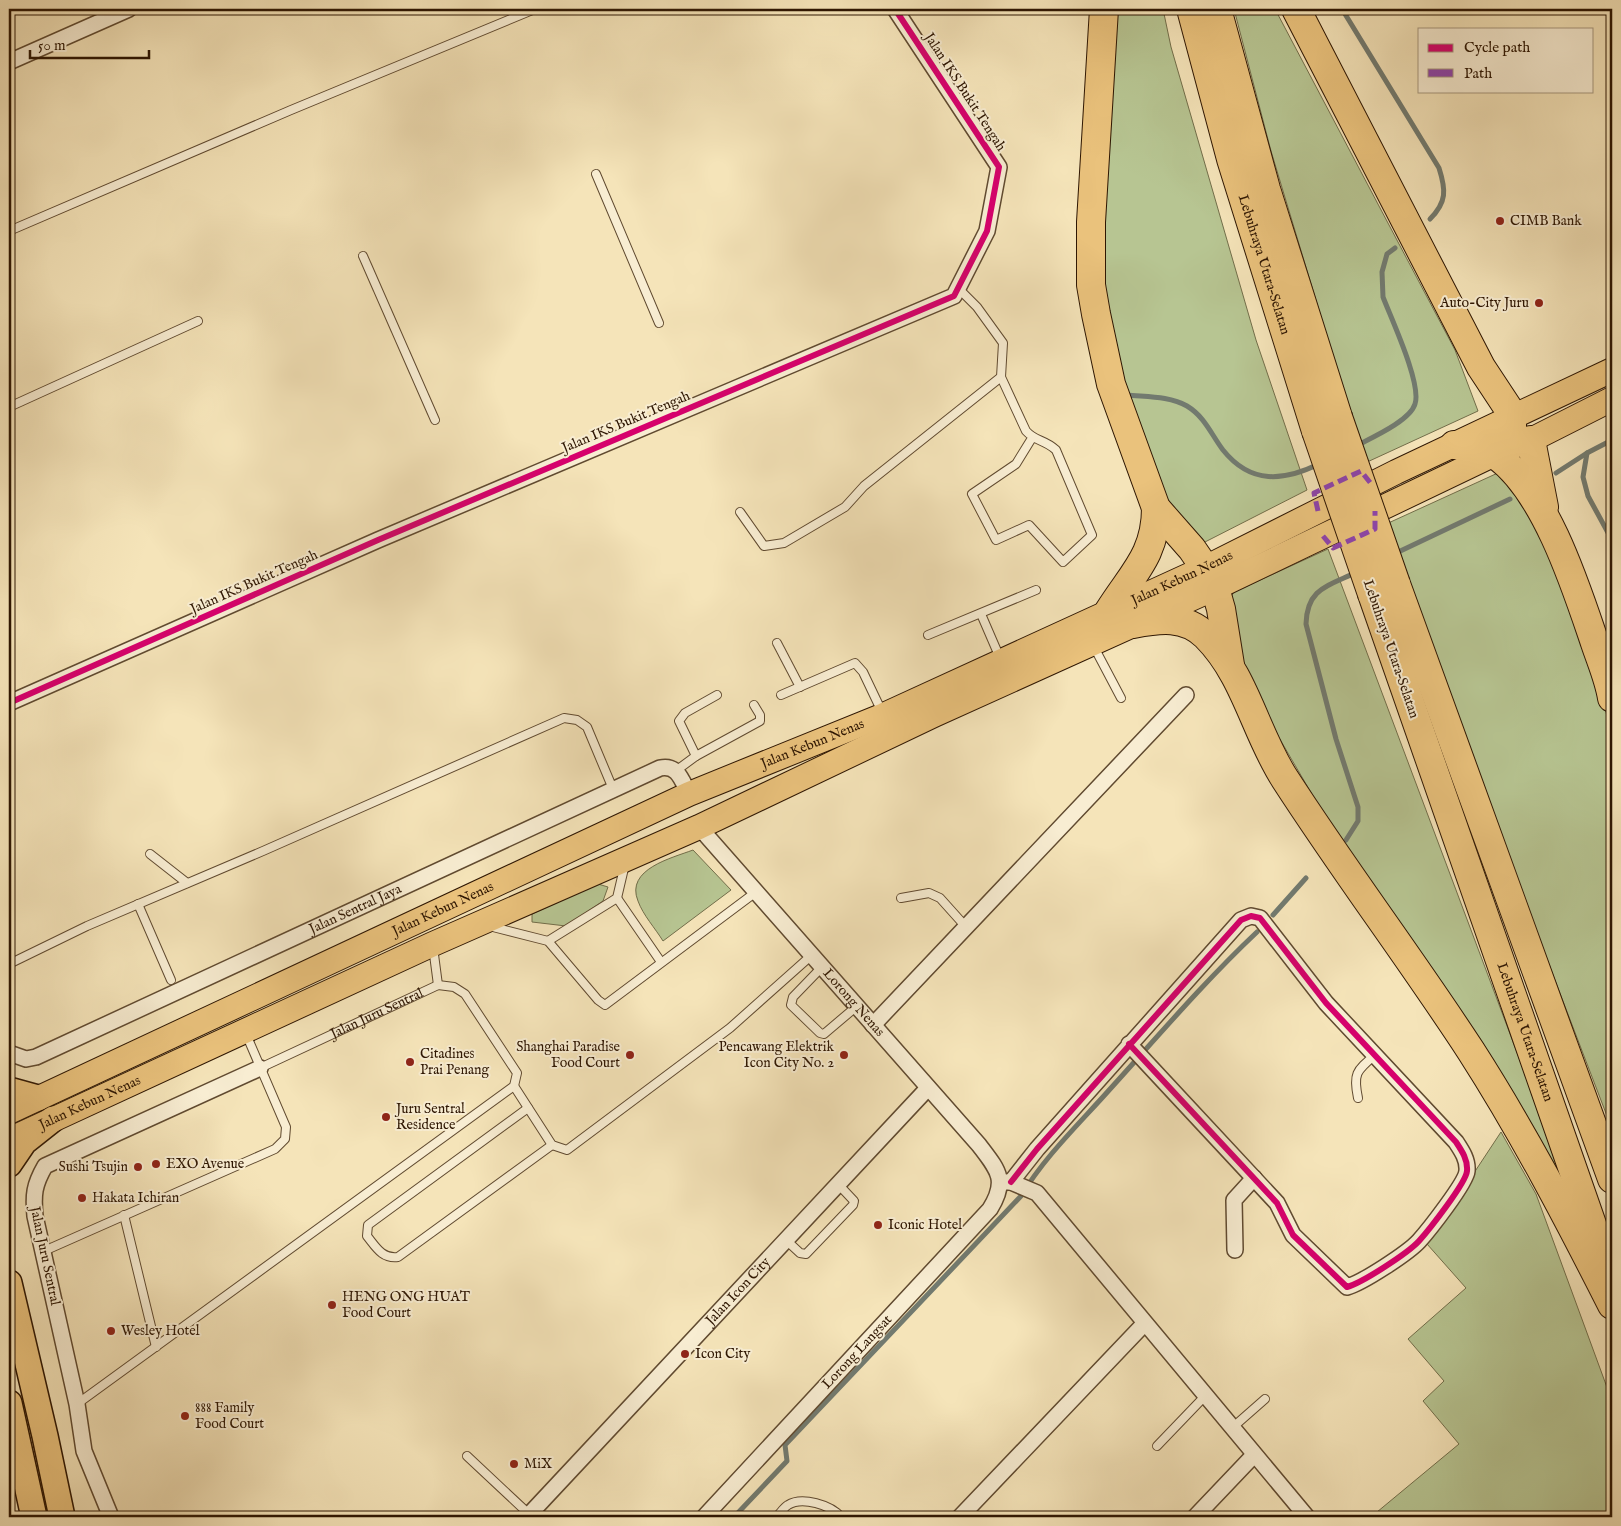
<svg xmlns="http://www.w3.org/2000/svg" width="1621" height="1526" viewBox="0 0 1621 1526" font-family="'IM FELL English',serif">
  <rect width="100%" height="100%" fill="#f5e4b9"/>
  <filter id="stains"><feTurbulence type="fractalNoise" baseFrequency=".004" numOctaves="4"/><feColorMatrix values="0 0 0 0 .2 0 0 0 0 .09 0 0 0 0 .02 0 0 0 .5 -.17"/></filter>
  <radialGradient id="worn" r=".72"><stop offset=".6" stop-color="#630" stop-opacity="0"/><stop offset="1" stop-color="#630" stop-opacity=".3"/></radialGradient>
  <g fill="#b7c592" stroke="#726e4a">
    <polygon points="1109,9 1163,9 1171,47 1256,340 1307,490 1203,543 1164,496 1139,445 1097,269"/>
    <polygon points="1234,9 1275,9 1455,350 1478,411 1365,463 1271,151"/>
    <polygon points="1500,472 1523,494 1593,661 1612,736 1612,1129 1464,743 1384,525"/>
    <polygon points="1328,549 1587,1239 1320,808 1257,700 1236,650 1228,602 1234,592"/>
    <path d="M693,850l38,40 -68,51c-8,-13 -20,-26 -25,-40 -13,-32 34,-43 55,-51z"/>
    <polygon points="598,884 608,887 603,901 566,926 532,922 532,914"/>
    <polygon points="1501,1132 1536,1194 1612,1401 1612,1517 1371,1517 1459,1444 1423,1401 1444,1381 1408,1339 1466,1288 1427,1244"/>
  </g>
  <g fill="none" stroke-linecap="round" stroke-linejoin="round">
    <g stroke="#727a6f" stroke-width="5">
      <path d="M1342,9l97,159c7,22 8,34 -9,51"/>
      <path d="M1127,395c19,2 43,1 60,11 18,11 24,28 36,44 28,35 61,31 96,14"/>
      <polyline points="1612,440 1587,453 1583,477 1588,496 1612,540"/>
      <path d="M1356,446c15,-8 54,-25 59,-42 7,-20 -24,-86 -32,-107l-1,-25 5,-18 8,-6"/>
      <polyline points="1556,473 1587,453"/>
      <polyline points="1394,554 1510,499"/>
      <path d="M1346,840l12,-19v-14l-22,-68 -30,-115c1,-36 22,-38 51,-52"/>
      <polyline points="1273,915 1306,878"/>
      <path d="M734,1517l53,-56 -2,-16 236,-249c24,-40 59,-73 90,-108 48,-53 94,-107 146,-156"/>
    </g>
    <g stroke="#604a30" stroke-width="10">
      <g id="service">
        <polyline points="596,174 659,323"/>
        <polyline points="9,231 291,110 535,9"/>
        <polyline points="363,256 435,420"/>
        <path d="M1001,377l25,54c10,11 18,8 30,19l36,85 -29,27 -34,-37 -33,15 -24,-46 44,-30 16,-26"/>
        <polyline points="9,407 198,321"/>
        <polyline points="740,512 764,546 784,543 845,507 864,486 1001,377 1003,343 977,307 957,287"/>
        <polyline points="981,614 1000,658"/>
        <polyline points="928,635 1036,590"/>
        <polyline points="777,643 800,687"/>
        <polyline points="1093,645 1121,698"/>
        <polyline points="781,695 855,663 863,672 883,714"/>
        <polyline points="696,756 760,721 760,715 754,705"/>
        <polyline points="677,770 696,756 679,721 685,713 717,695"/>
        <polyline points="150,854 187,883"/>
        <polyline points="617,898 661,962"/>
        <polyline points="901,898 929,893 940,898 966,927"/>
        <polyline points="138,904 171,980"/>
        <polyline points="489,926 548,941 598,1000 605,1005 756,892"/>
        <polyline points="548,941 617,898 625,864"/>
        <polyline points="433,947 438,985"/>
        <polyline points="9,964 87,926 263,851 564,718 577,720 587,727 613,789"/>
        <polyline points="823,966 793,997 791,1005 820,1033 824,1034 857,1006"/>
        <path id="s1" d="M260,1068l178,-83"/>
        <polyline points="514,1086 552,1145 567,1150 730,1028 813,954"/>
        <path d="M1358,1098c-5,-24 -2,-27 17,-43"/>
        <path d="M528,1108l-160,117 -1,11c9,11 15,23 31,21l154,-112"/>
        <polyline points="124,1215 156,1347"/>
        <polyline points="786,1240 800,1253 806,1254 853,1205 854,1201 838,1184"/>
        <polyline points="44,1251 275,1149 285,1139 286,1127 246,1034"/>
        <polyline points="77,1404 514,1086 517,1073 465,994 454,987 438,985"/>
        <polyline points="1232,1428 1265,1399"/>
        <polyline points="1157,1446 1205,1396"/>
        <polyline points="467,1456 531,1516"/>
        <path d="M776,1517c4,-3 7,-9 12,-12 14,-9 43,0 53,12"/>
      </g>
    </g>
    <g stroke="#604a30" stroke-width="18">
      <g id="minor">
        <polyline points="9,62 129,9"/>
        <polyline points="9,703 378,540 954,296 987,231 999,167 895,9"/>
        <path id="s2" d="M699,827l280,318c19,25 29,35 11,64l-286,308"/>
        <polyline points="873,1025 1186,695"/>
        <path id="s3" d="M9,1053l17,6 10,-2 624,-289c18,-4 22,13 29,26"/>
        <polyline points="1002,1182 1011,1182 1037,1193 1307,1517"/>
        <path d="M1011,1182l26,-33 204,-229 10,-4 9,2 66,85 130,139c6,9 12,18 11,29 -1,12 -39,60 -48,70 -11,12 -57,42 -72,46l-54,-52 -16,-32 -148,-159"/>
        <polyline points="1235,1250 1234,1200 1254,1178"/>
        <path d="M111,1517l-27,-66 -7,-47 -42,-188c-2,-21 -1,-31 10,-50l215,-98"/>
        <path id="s4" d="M527,1517l401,-429"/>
        <polyline points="960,1517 1144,1324"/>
        <polyline points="1195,1517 1254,1455"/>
      </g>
    </g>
    <g stroke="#2e1602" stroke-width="26">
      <g id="primary">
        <path id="s5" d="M9,1112l680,-318 195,-79 321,-147 191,-96 216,-102"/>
        <path id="s6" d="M9,1140l424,-196 266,-117 235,-112 281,-127 288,-138 28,-10 81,-41"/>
      </g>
    </g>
    <g stroke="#2e1602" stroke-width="28">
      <g id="trunk">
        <polyline points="9,1090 38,1098"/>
        <polyline points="9,1164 24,1142 53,1119"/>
        <polyline points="9,1283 45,1436 62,1517"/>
        <polyline points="9,1403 34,1517"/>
      </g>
    </g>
    <g stroke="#2e1602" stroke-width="30">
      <g id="motorway">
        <polyline points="1104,9 1091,222 1091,285 1096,314 1111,384 1156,508 1192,549 1205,568 1215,588 1221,609 1230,665"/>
        <path id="s7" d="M1191,9l40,150 85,272"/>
        <polyline points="1217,9 1266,189 1338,417"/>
        <polyline points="1296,9 1481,367 1512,414 1512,429 1503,450"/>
        <polyline points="1531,440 1544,507"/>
        <path d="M1454,445c15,1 31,1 43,11 49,36 79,131 98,187 6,18 14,36 17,55"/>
        <polyline points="1396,584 1612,1179"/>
        <path id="s8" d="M1372,594l229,656"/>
        <path d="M1109,611c23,-37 47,-56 47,-103"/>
        <path d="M1133,624c26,-5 52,-9 73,12 40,40 49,97 79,143 60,93 126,180 186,272 52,81 97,167 141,254"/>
      </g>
    </g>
    <use href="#service" stroke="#f8edd2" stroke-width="8"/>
    <use href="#minor" stroke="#f8edd2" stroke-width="15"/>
    <use href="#primary" stroke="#eac27c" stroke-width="24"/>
    <use href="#trunk" stroke="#eac27c" stroke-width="25"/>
    <use href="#motorway" stroke="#eac27c" stroke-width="28"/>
    <g stroke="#2e1602" stroke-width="30" stroke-linecap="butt">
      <g id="motorway-bridge">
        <polyline points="1338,417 1396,584"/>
        <polyline points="1316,431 1372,594"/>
      </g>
    </g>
    <use href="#motorway-bridge" stroke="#eac27c" stroke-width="28"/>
    <g stroke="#8e44ad" stroke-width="5" stroke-dasharray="10 5" stroke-linecap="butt">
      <polyline points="1318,511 1314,493 1361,471 1372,485"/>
      <polyline points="1323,536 1333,548 1375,529 1375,511"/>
    </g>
    <g stroke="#f8edd2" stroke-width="9">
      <g id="cycleway">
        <polyline points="9,703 378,540 954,296 987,231 999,167 895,9"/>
        <path d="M1011,1182l26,-33 204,-229 10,-4 9,2 66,85 130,139c6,9 12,18 11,29 -1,12 -39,60 -48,70 -11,12 -57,42 -72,46l-54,-52 -16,-32 -148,-159"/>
      </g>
    </g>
    <use href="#cycleway" stroke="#d6006c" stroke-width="6"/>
  </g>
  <g fill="#8f2418" stroke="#f8edd2" stroke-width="2">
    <circle cx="1500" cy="221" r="5"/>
    <circle cx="1539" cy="303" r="5"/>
    <circle cx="630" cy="1055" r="5"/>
    <circle cx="844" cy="1055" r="5"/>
    <circle cx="410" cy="1062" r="5"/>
    <circle cx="386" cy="1117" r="5"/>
    <circle cx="156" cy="1164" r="5"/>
    <circle cx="138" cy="1167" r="5"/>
    <circle cx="82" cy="1198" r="5"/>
    <circle cx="878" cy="1225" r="5"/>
    <circle cx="332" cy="1305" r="5"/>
    <circle cx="111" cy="1331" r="5"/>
    <circle cx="685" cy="1354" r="5"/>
    <circle cx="185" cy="1416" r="5"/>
    <circle cx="514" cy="1464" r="5"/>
  </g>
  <g text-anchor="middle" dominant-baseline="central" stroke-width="4" stroke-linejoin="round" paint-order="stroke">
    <g font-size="14" fill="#2e1602" stroke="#f8edd2">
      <text transform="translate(965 92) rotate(57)">Jalan IKS Bukit Tengah</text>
      <text stroke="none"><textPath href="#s7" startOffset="266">Lebuhraya Utara–Selatan</textPath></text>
      <text transform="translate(626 422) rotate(-23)">Jalan IKS Bukit Tengah</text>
      <text stroke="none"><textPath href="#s5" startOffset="1289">Jalan Kebun Nenas</textPath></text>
      <text transform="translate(254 582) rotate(-24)">Jalan IKS Bukit Tengah</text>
      <text transform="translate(1391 649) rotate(71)">Lebuhraya Utara–Selatan</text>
      <text stroke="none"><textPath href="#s5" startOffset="884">Jalan Kebun Nenas</textPath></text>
      <text stroke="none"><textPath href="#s3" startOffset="380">Jalan Sentral Jaya</textPath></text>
      <text stroke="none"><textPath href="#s5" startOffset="479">Jalan Kebun Nenas</textPath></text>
      <text stroke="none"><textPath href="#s2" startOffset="234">Lorong Nenas</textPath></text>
      <text stroke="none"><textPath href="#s1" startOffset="129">Jalan Juru Sentral</textPath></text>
      <text stroke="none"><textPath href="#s8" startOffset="464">Lebuhraya Utara–Selatan</textPath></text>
      <text stroke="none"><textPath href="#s6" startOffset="89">Jalan Kebun Nenas</textPath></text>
      <text transform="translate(45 1256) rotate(78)">Jalan Juru Sentral</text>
      <text stroke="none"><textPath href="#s4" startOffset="309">Jalan Icon City</textPath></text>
      <text transform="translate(857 1352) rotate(-47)">Lorong Langsat</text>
    </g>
    <g font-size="14" fill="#2e1602" stroke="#f8edd2" text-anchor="start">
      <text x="1510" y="221">CIMB Bank</text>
      <text x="1529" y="303" text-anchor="end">Auto-City Juru</text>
      <text x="620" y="1047" text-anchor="end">Shanghai Paradise<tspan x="620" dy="16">Food Court</tspan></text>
      <text x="834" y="1047" text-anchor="end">Pencawang Elektrik<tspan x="834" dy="16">Icon City No. 2</tspan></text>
      <text x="420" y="1054">Citadines<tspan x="420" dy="16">Prai Penang</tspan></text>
      <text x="396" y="1109">Juru Sentral<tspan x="396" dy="16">Residence</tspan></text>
      <text x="166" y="1164">EXO Avenue</text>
      <text x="128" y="1167" text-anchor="end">Sushi Tsujin</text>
      <text x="92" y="1198">Hakata Ichiran</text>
      <text x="888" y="1225">Iconic Hotel</text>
      <text x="342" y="1297">HENG ONG HUAT<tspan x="342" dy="16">Food Court</tspan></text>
      <text x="121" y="1331">Wesley Hotel</text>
      <text x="695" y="1354">Icon City</text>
      <text x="195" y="1408">888 Family<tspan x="195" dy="16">Food Court</tspan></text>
      <text x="524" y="1464">MiX</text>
    </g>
  </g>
  <rect width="1621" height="1526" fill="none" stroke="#f5e4b9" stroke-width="30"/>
  <rect x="10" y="10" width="1601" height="1506" fill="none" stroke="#2e1602" stroke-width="2.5"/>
  <rect x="15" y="15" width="1591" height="1496" fill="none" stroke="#2e1602"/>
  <rect x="1418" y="28" width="175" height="65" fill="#f8edd2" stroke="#a7977f"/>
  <rect x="1428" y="44" width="25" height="8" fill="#d6006c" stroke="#a7977f"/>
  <text x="1464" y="52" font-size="15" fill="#2e1602">Cycle path</text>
  <rect x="1428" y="69" width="25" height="8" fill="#8e44ad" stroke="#a7977f"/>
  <text x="1464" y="78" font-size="15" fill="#2e1602">Path</text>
  <path d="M30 50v8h119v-8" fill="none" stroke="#2e1602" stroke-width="2.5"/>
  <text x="38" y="50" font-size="15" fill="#2e1602" stroke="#f8edd2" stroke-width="4" paint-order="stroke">50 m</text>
  <rect width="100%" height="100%" filter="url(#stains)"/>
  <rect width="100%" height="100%" fill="url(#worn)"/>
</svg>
